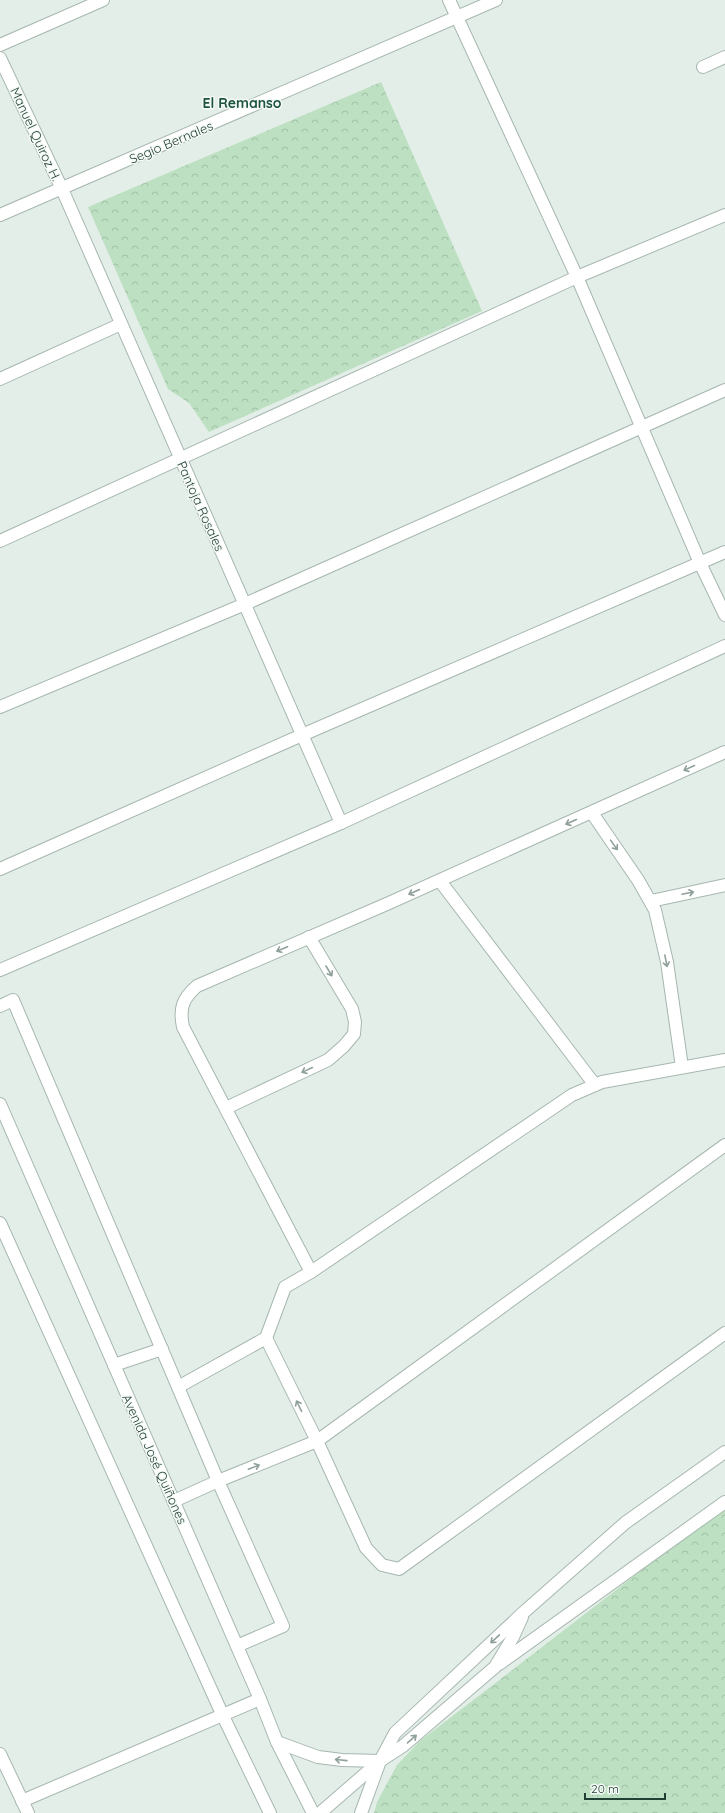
<svg xmlns="http://www.w3.org/2000/svg" width="725" height="1813" viewBox="0 0 725 1813" font-family="Quicksand,sans-serif">
  <defs>
    <pattern id="forest-crowns" width="20" height="18" patternUnits="userSpaceOnUse"><rect width="20" height="18" fill="#bce0c1"/><path d="M2 6a3 3 0 1 1 6 0M12 15a3 3 0 1 1 6 0" fill="none" stroke="#a1c1a6"/></pattern>
  </defs>
  <rect width="100%" height="100%" fill="#e4eee8"/>
  <g fill="url(#forest-crowns)">
    <polygon points="381,82 482,311 209,432 189,403 168,389 88,207"/>
    <polygon points="725,1506 725,1813 374,1813 377,1802 397,1765 420,1741"/>
  </g>
  <g fill="none" stroke-linecap="round" stroke-linejoin="round">
    <g stroke="#a6b7af" stroke-width="14">
      <g id="minor">
        <polyline points="449,0 577,277 700,563 725,615"/>
        <polyline points="0,45 103,0"/>
        <polyline points="0,58 62,189 341,823"/>
        <polyline points="703,67 725,57"/>
        <polyline points="0,215 496,0"/>
        <polyline points="0,379 121,324"/>
        <polyline points="0,541 577,277 725,215"/>
        <polyline points="0,707 245,604 725,390"/>
        <polyline points="592,813 638,880 655,910 667,962 682,1067"/>
        <polyline points="0,869 302,735 725,552"/>
        <polyline points="440,881 595,1085"/>
        <polyline points="651,901 725,885"/>
        <polyline points="0,970 341,823 725,646"/>
        <polyline points="0,1006 13,1000 218,1481 283,1626 237,1646"/>
        <polyline points="0,1104 260,1699 277,1742 313,1813"/>
        <polyline points="226,1108 328,1060 344,1046 354,1034 355,1022 352,1009 309,937"/>
        <polyline points="0,1223 223,1716 270,1813"/>
        <path d="M311,1272l-128,-245c-4,-19 0,-29 14,-41l192,-83 336,-151"/>
        <polyline points="266,1338 317,1441 366,1548 382,1565 399,1569 725,1333"/>
        <polyline points="114,1365 162,1349"/>
        <polyline points="178,1387 266,1338 285,1287 311,1272 572,1095 602,1082 725,1060"/>
        <polyline points="174,1501 218,1481 317,1441 725,1145"/>
        <polyline points="499,1664 725,1502"/>
        <polyline points="277,1742 318,1757 342,1760 380,1761"/>
        <polyline points="0,1754 28,1813"/>
        <polyline points="22,1801 260,1699"/>
        <polyline points="320,1813 380,1761 403,1746 495,1667 513,1637 522,1617"/>
        <polyline points="361,1813 380,1761 395,1733 524,1612 625,1523 725,1452"/>
      </g>
    </g>
    <use href="#minor" stroke="#fff" stroke-width="12"/>
  </g>
  <defs><path id="oneway-shaft" d="M-6 0H5M1.5-3L5.5 0L1.5 3" fill="none" stroke-width="1.6" stroke-linecap="round" stroke-linejoin="round"/></defs>
  <g stroke="#90a09a">
    <use href="#oneway-shaft" transform="translate(689 768) rotate(155)"/>
    <use href="#oneway-shaft" transform="translate(571 822) rotate(156)"/>
    <use href="#oneway-shaft" transform="translate(614 845) rotate(55)"/>
    <use href="#oneway-shaft" transform="translate(414 892) rotate(156)"/>
    <use href="#oneway-shaft" transform="translate(688 893) rotate(-12)"/>
    <use href="#oneway-shaft" transform="translate(282 949) rotate(157)"/>
    <use href="#oneway-shaft" transform="translate(666 961) rotate(79)"/>
    <use href="#oneway-shaft" transform="translate(329 971) rotate(59)"/>
    <use href="#oneway-shaft" transform="translate(307 1070) rotate(155)"/>
    <use href="#oneway-shaft" transform="translate(299 1406) rotate(-116)"/>
    <use href="#oneway-shaft" transform="translate(254 1467) rotate(-21)"/>
    <use href="#oneway-shaft" transform="translate(495 1639) rotate(137)"/>
    <use href="#oneway-shaft" transform="translate(412 1739) rotate(-41)"/>
    <use href="#oneway-shaft" transform="translate(341 1760) rotate(-174)"/>
  </g>
  <g text-anchor="middle" dominant-baseline="central" stroke-width="3" stroke-linejoin="round" paint-order="stroke">
    <g font-size="13" fill="#224135" stroke="#f5faf7">
      <text transform="translate(36 134) rotate(65)">Manuel Quiroz H.</text>
      <text transform="translate(171 142) rotate(-23)">Segio Bernales</text>
      <text transform="translate(201 506) rotate(66)">Pantoja Rosales</text>
      <text transform="translate(155 1459) rotate(66)">Avenida José Quiñones</text>
    </g>
    <g font-size="14" font-weight="bold" fill="#1d5440" stroke="#f5faf7">
      <text x="242" y="103">El Remanso</text>
    </g>
  </g>
  <path d="M585 1793v6h80v-6" fill="none" stroke="#224135" stroke-width="2"/>
  <text x="591" y="1793" font-size="12" fill="#224135" stroke="#f5faf7" stroke-width="3" paint-order="stroke">20 m</text>
</svg>
